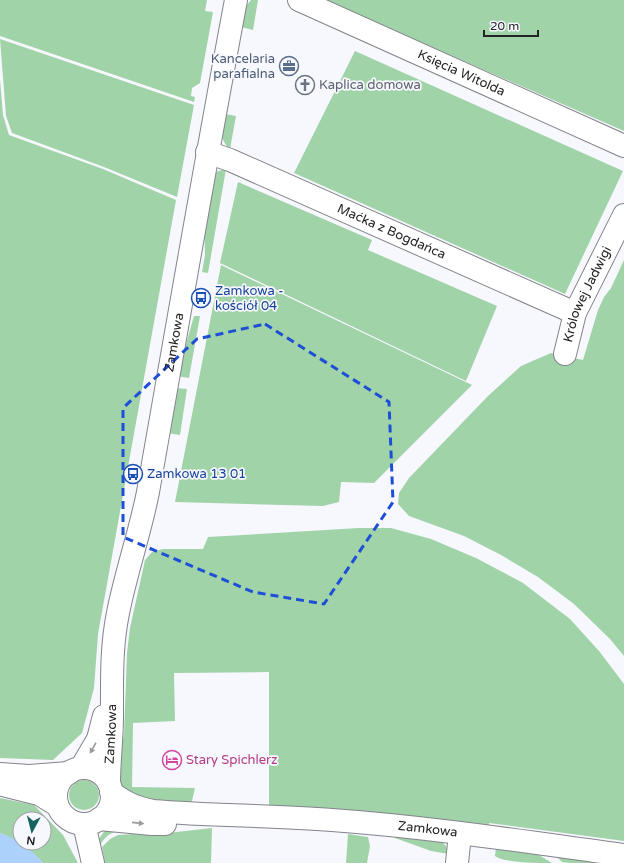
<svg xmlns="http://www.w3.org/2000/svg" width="624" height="863" viewBox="0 0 624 863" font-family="'Varela Round',sans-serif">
  <rect width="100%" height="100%" fill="#f7f7fe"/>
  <g fill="#a1d3a9" fill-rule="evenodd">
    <polygon points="0,0 207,0 205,11 213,12 200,83 192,88 191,96 195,97 194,102 0,36"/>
    <polygon points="251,0 258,0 253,30 241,27 243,10"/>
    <polygon points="324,0 624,0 624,131"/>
    <polygon points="0,39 194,105 177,197 104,167 12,133 6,116"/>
    <polygon points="355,51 623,171 565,294 294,173"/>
    <polygon points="0,79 3,115 9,135 103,169 176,200 98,634 94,688 82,733 53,760 0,758"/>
    <path d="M225,114l11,2 -6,33c-12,-10 -8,-23 -5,-35z"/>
    <polygon points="226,169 208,273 202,272 205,255 204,216 214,175 218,171"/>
    <polygon points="238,182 372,240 368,250 497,306 466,381 220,263"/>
    <polygon points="624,260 624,656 610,639 574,604 538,577 501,555 464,536 409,516 398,504 399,493 409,478 488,396 521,366 551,353 583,360 598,310 604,297 611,288"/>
    <polygon points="221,265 472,385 374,483 341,482 339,502 323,506 175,502"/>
    <polygon points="194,316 200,316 189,378 177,376"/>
    <polygon points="175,388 187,389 180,435 167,433"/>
    <polygon points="359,528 391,528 431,539 476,558 523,583 570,619 599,651 624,684 624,841 489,823 488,829 269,807 269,672 174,673 175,721 133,723 132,787 195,788 192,801 188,803 156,804 127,793 122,786 120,777 120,757 124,734 127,653 130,628 145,560 152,552 163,549 203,549 208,537"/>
    <circle cx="84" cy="795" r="15"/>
    <path d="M0,798l34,7 29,30 15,28h-35c-12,-14 -26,-23 -43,-30zM20,819h24v24h-24z"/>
    <polygon points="212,828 211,863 105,863 102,847 110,839 118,835 134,834 150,835"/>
    <path d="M105,830h21c-14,2 -18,3 -26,15l-1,-6z"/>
    <polygon points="348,834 368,837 370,846 367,863 346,863"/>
    <polygon points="396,834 442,842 446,846 449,854 431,851 395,838"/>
    <path d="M496,847l38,5 18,11c-12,0 -48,0 -57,-7z"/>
    <polygon points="555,855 618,863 570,863 562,862"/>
  </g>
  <path fill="#acd1fb" d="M0,833c17,6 31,16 43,30h-43z"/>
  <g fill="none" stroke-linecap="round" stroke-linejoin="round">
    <g stroke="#83838c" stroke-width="24">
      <g id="minor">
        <path id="s1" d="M299,0l325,146"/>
        <path id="s2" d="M207,152l23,8 345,153"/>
        <path id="s3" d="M565,354l10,-41 49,-98"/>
        <polyline points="81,768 98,739 104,716"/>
        <circle cx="84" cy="796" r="28"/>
        <polyline points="0,774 29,776 69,773"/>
        <path id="s4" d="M109,784c0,-23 3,-45 3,-68 0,-35 -1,-69 6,-103 8,-41 22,-80 30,-121 29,-164 57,-328 88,-492"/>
        <polyline points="3,785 39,794 57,805"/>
        <path id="s5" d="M111,792c14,11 24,15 42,19 59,5 119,4 179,9 97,7 195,22 292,35"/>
        <polyline points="99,819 152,824 165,824"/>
        <polyline points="84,824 93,863"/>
        <polyline points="457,863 460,834"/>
      </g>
    </g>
    <use href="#minor" stroke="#fff" stroke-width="22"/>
  </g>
  <defs><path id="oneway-solid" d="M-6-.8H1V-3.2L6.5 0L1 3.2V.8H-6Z"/></defs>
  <g fill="#9c9c9d">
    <use href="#oneway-solid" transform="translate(93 748) rotate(119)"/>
    <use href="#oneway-solid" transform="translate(138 823) rotate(6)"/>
  </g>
  <path fill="none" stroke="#1d4ed8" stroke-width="3" stroke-dasharray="8 5" stroke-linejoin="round" d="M265,324l124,78 4,100 -69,102 -71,-12 -130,-55v-129l74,-69z"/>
  <defs>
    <g id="office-ring" transform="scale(1)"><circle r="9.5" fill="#f7f7fe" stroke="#5c6f8a" stroke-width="1.5"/><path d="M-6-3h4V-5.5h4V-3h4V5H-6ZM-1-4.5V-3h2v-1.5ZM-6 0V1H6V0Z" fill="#5c6f8a"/></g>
    <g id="church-ring" transform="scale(1)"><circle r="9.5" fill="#f7f7fe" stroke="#6b7280" stroke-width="1.5"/><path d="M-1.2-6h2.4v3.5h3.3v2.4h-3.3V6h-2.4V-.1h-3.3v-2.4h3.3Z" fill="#6b7280"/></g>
    <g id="bus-ring" transform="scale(1)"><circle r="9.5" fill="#f7f7fe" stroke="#1a4fb4" stroke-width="1.5"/><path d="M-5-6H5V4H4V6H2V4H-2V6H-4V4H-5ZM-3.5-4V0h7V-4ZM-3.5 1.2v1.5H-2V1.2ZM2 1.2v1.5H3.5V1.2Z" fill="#1a4fb4"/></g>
    <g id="hotel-ring" transform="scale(1)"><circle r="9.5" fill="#f7f7fe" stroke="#d1479c" stroke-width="1.5"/><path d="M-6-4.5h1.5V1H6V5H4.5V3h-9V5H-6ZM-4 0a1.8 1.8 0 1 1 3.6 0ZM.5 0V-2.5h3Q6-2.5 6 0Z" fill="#d1479c"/></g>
  </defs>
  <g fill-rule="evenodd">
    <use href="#office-ring" x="289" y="66"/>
    <use href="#church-ring" x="305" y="85"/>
    <use href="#bus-ring" x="201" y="298"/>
    <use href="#bus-ring" x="133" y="474"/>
    <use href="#hotel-ring" x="172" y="760"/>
  </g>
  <g text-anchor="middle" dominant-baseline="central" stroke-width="3.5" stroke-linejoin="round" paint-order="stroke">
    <g font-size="13" fill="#4e5e75" stroke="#f7f7fe" text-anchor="end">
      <text x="275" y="59">Kancelaria<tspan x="275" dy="15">parafialna</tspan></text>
    </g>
    <g font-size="13" fill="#232326" stroke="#f7f7fe">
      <text stroke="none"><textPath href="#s1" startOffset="178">Księcia Witolda</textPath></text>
      <text stroke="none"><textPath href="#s2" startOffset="201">Maćka z Bogdańca</textPath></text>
      <text stroke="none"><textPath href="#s3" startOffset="64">Królowej Jadwigi</textPath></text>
      <text stroke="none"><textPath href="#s4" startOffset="448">Zamkowa</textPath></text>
      <text stroke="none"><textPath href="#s4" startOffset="50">Zamkowa</textPath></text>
      <text stroke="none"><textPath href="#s5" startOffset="322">Zamkowa</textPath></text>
    </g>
    <g font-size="13" fill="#5b616d" stroke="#f7f7fe" text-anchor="start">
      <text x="319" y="85">Kaplica domowa</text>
    </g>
    <g font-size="13" fill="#164399" stroke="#f7f7fe" text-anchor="start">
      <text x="215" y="291">Zamkowa -<tspan x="215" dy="15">kościół 04</tspan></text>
      <text x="147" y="474">Zamkowa 13 01</text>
    </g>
    <g font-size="13" fill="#b23c85" stroke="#f7f7fe" text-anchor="start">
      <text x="186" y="760">Stary Spichlerz</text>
    </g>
  </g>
  <g transform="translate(32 831) rotate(187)"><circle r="19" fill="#f7f7fe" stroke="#a2a2a8"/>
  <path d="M0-3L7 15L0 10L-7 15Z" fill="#16635f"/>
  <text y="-6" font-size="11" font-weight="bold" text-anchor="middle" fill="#232326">N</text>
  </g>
  <path d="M484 30v6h54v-6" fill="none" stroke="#232326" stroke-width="2"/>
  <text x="490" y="30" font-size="12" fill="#232326" stroke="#f7f7fe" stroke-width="3" paint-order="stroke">20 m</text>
</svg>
